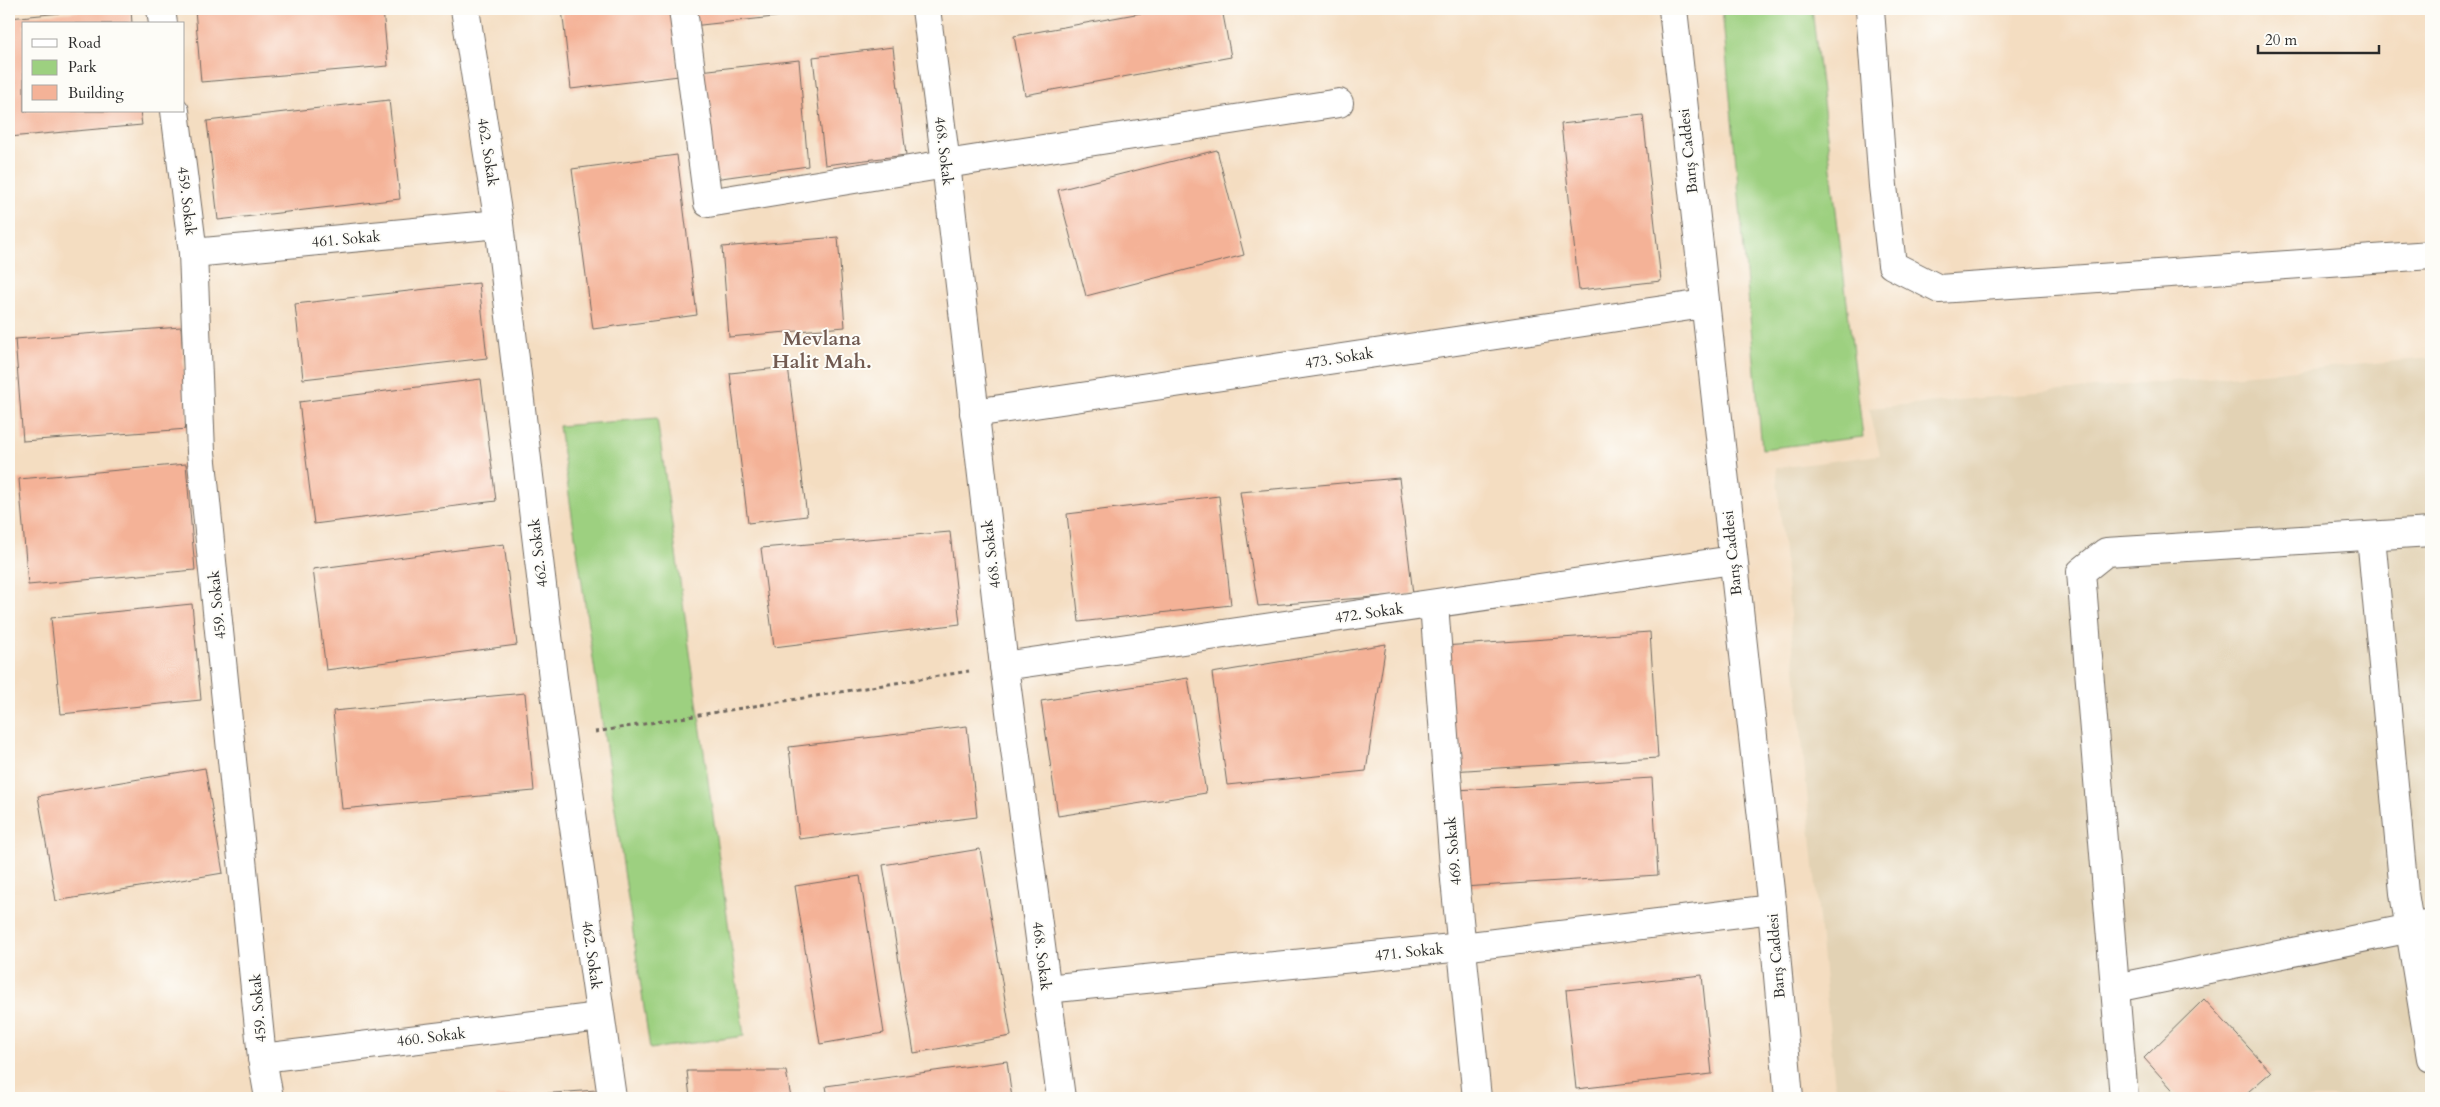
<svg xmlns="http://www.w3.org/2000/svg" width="2440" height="1107" viewBox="0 0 2440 1107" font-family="Cardo,serif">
  <rect width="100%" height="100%" fill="#fdfcf7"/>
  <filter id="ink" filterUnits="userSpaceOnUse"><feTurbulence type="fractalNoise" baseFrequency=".02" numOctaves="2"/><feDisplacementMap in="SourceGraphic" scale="10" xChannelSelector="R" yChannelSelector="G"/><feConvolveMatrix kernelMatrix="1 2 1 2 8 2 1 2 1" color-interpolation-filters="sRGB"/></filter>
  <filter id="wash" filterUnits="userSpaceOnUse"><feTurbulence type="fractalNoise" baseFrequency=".0096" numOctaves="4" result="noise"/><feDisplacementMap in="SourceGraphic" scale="20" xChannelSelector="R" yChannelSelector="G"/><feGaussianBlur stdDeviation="1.12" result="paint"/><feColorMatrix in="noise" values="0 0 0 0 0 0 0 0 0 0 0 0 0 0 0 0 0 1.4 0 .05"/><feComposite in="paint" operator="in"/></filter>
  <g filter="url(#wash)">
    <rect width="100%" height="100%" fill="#f4ddc1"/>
    <polygon fill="#e2d2b4" points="2431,358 2431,1098 1836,1098 1776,468 1880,455 1869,408"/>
    <g fill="#9dd080" stroke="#647e56">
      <polygon points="1722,9 1812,9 1863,437 1762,449"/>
      <polygon points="657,418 744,1036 650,1049 559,426"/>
    </g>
    <g id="blocks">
      <g fill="#f4b297">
        <polygon points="103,9 131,9 132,24 24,24 24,111 140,111 142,125 9,137 9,18"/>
        <polygon points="195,9 383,9 388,66 201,82"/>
        <polygon points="562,9 671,9 679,76 571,89"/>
        <polygon points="690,9 791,9 792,15 692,26"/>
        <polygon points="802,9 830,9 830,10 802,14"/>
        <polygon points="1163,9 1222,9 1231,57 1025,95 1014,36"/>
        <polygon points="893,47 906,155 825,165 813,57"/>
        <polygon points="799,60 808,166 714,179 700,71"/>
        <polygon points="389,100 400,199 218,220 207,121"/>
        <polygon points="1643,115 1661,281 1579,290 1561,124"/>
        <polygon points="1217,150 1244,255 1086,296 1058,190"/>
        <polygon points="677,155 697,315 593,329 572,169"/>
        <polygon points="838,237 845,327 729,337 722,247"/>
        <polygon points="479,283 487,358 303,379 295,304"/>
        <polygon points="181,327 188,429 23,441 15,339"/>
        <polygon points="788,367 807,516 748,523 730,373"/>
        <polygon points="481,379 496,501 314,524 299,402"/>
        <polygon points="186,464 195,570 28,585 19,479"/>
        <polygon points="1399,478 1413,594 1258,606 1240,492"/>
        <polygon points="1219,496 1231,605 1079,622 1067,514"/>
        <polygon points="950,532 960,624 774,647 761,548"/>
        <polygon points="504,544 517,645 326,670 313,569"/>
        <polygon points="192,604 201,700 61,714 51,618"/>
        <polygon points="1650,632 1658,758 1451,771 1443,646"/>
        <polygon points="1386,644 1366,771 1227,785 1212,673"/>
        <polygon points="1188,678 1206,793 1058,816 1041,701"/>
        <polygon points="525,693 534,791 342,809 333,711"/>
        <polygon points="967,726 977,817 799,839 789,747"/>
        <polygon points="205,768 223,873 56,901 38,796"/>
        <polygon points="1652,778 1658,875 1463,887 1457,790"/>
        <polygon points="980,849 1011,1036 914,1053 883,865"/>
        <polygon points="860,876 884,1033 820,1044 795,886"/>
        <polygon points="1702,975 1712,1074 1576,1089 1566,990"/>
        <polygon points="2204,999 2271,1072 2241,1098 2180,1098 2144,1058"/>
        <polygon points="1007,1061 1012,1098 828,1098 826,1086"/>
        <polygon points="687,1071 786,1071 791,1098 690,1098"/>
        <polygon points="597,1090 598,1098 495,1098 495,1097"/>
      </g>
    </g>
  </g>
  <g filter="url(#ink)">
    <use href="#blocks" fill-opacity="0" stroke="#716960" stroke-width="1"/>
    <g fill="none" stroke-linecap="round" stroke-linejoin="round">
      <g stroke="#716960" stroke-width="30">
        <g id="minor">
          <polyline points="161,9 163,24"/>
          <polyline points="465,9 499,224 553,678 612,1098"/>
          <polyline points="683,9 708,203 946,164 1339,103"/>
          <polyline points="926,9 946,164 1004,666 1061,1098"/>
          <polyline points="1870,9 1883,186 1892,265 1939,289 2431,255"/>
          <polyline points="175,111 193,253 201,452 262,1058 269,1098"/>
          <polyline points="193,253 499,224"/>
          <polyline points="974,413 1704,304"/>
          <polyline points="2371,536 2404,893 2431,1058"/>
          <polyline points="1434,604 1455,880 1477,1098"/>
          <polyline points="1004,666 1733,560"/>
          <polyline points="2115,988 2431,924"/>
          <polyline points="1046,989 1462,947 1772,909"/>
          <polyline points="262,1058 600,1017"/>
          <polyline points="2124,1098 2081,572 2106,552 2431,532"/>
        </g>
      </g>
      <g stroke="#716960" stroke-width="30">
        <polyline id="tertiary" points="1673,9 1772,909 1789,1098"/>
      </g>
      <polyline stroke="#716960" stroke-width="3" stroke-dasharray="4 4" stroke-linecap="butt" points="595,732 969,671"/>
      <use href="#minor" stroke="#fff" stroke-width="28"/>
      <use href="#tertiary" stroke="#fff" stroke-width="28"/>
    </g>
  </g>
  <g text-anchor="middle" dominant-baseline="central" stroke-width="4" stroke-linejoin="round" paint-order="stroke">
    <g font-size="15" fill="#2b2b2b" stroke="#fdfcf7">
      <text transform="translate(944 151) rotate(83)">468. Sokak</text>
      <text transform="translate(1688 151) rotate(-96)">Barış Caddesi</text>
      <text transform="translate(488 152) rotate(81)">462. Sokak</text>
      <text transform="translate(187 201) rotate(83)">459. Sokak</text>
      <text transform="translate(346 239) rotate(-5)">461. Sokak</text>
      <text transform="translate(1339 358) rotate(-9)">473. Sokak</text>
      <text transform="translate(538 553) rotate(-97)">462. Sokak</text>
      <text transform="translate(1732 553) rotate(-96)">Barış Caddesi</text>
      <text transform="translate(991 554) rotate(-97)">468. Sokak</text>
      <text transform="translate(217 605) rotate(-96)">459. Sokak</text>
      <text transform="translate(1369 613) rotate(-8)">472. Sokak</text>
      <text transform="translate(1453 851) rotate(-95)">469. Sokak</text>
      <text transform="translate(1409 952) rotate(-6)">471. Sokak</text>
      <text transform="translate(592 955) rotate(82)">462. Sokak</text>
      <text transform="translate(1042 956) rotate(83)">468. Sokak</text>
      <text transform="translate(1776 956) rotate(-95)">Barış Caddesi</text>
      <text transform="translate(258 1008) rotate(-95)">459. Sokak</text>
      <text transform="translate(431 1037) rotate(-7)">460. Sokak</text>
    </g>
    <g font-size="20" font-weight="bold" fill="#715a51" stroke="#fdfcf7">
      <text x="822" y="338">Mevlana<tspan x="822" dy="23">Halit Mah.</tspan></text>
    </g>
  </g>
  <rect width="2440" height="1107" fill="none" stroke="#fdfcf7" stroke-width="30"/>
  <rect x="22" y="22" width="162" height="90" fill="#fdfcf7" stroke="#a9a8a5"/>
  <rect x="32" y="39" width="25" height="8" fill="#ffffff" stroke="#a9a8a5"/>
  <text x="68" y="48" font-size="15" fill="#2b2b2b">Road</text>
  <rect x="32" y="60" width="25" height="15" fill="#9dd080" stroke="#a9a8a5"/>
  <text x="68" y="72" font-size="15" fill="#2b2b2b">Park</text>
  <rect x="32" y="85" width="25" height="15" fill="#f4b297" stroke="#a9a8a5"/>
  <text x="68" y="98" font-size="15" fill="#2b2b2b">Building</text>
  <path d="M2258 45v8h121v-8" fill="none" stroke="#2b2b2b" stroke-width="2.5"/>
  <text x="2265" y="45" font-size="15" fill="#2b2b2b" stroke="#fdfcf7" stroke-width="4" paint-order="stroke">20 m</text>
</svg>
